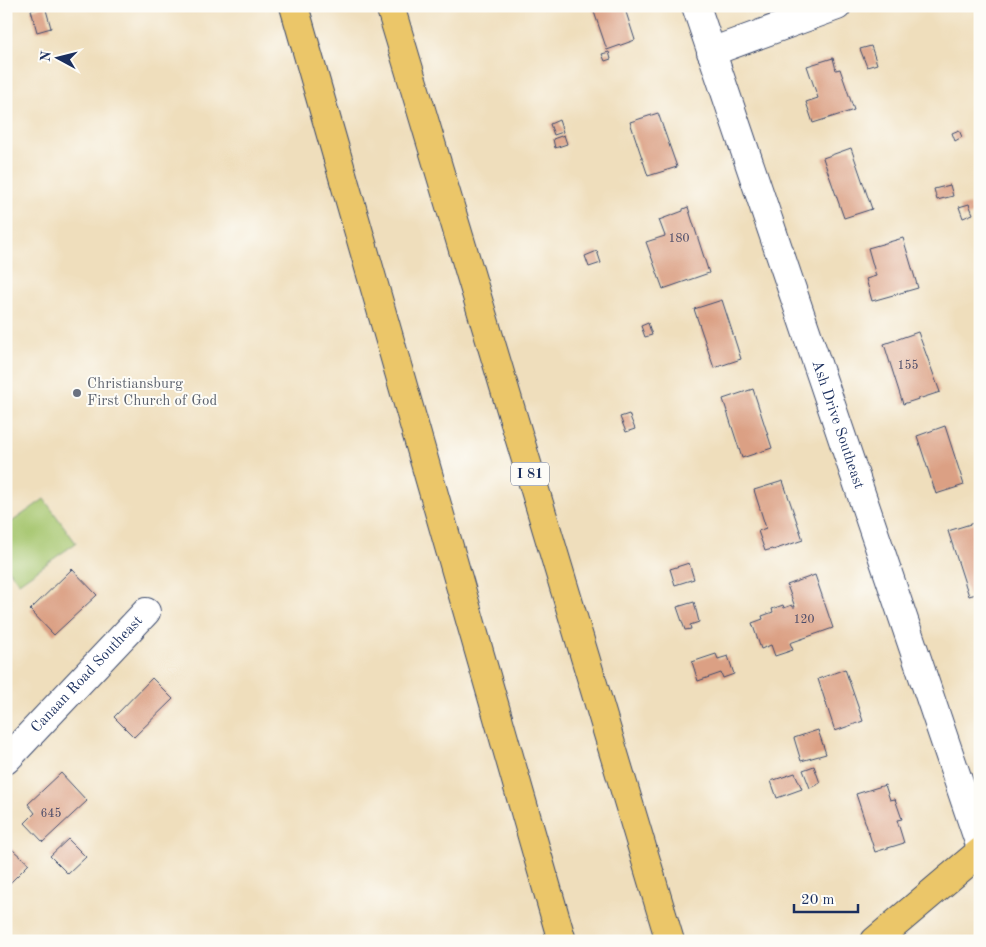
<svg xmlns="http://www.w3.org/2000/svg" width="986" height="947" viewBox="0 0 986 947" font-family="'Old Standard TT',serif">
  <rect width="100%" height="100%" fill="#fdfcf7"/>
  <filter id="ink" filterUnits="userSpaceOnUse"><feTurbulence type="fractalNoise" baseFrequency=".02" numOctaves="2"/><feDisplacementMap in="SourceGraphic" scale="10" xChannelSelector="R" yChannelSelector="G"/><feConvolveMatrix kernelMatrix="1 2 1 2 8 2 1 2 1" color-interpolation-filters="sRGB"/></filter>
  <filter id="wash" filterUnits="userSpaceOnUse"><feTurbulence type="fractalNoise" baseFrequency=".0096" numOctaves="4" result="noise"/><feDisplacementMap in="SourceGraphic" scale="20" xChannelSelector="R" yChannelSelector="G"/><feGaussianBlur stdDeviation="1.12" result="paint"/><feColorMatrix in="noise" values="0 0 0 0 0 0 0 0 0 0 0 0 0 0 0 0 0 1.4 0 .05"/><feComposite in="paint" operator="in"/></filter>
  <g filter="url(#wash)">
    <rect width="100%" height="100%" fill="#efdebc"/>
    <polygon fill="#a6c66e" stroke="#607a66" points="44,499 76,543 19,583 6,567 6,526"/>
    <g id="blocks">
      <g fill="#dba084">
        <polygon points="45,6 51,28 37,32 31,10"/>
        <polygon points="592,6 624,6 635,40 607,50"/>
        <polygon points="871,46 877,64 867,67 860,49"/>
        <polygon points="609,52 611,59 605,61 602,54"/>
        <polygon points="833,58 836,70 840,69 854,110 813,123 806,102 818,98 807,66"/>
        <polygon points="658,113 677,167 648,176 630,122"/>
        <polygon points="559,120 563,132 554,135 550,124"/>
        <polygon points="959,130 962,137 955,141 952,133"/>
        <polygon points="564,135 567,144 555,148 553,139"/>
        <polygon points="851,148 872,209 844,218 823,158"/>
        <polygon points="950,185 953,196 937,200 934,189"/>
        <polygon points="969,204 973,214 963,218 959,207"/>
        <polygon points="688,207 709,273 663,289 646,242 665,236 659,220 683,211 683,209"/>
        <polygon points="903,238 918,288 872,301 866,279 876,276 868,248"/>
        <polygon points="597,251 601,263 589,267 585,256"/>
        <polygon points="722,300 741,359 714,368 694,309"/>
        <polygon points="648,323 652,335 645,337 641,326"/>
        <polygon points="918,332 940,392 903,404 884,344"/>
        <polygon points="753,389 772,448 742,458 723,399"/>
        <polygon points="629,414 635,429 626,432 620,417"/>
        <polygon points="945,426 964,485 936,494 917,436"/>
        <polygon points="783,481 803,540 773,550 772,549 765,551 758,531 766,528 754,490"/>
        <polygon points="977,522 980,531 980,593 969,596 948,531"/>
        <polygon points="689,563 694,579 675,585 670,569"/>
        <polygon points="72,569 97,595 54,635 30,610"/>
        <polygon points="815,575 833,628 790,643 793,650 775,656 771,645 761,649 752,623 763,619 762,616 773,612 772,609 783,605 784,608 792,605 793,607 795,607 787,585"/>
        <polygon points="694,602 699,622 690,625 691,629 685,630 677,607"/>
        <polygon points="716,654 718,659 728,656 734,674 723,678 721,673 698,681 692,662"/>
        <polygon points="845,669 863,721 835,731 818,679"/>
        <polygon points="152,678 173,699 134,737 114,717"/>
        <polygon points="818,730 826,754 801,761 794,738"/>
        <polygon points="814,766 820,783 810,788 803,770"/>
        <polygon points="61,773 87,801 43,842 25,823 35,813 28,804"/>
        <polygon points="795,773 802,789 777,798 771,781"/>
        <polygon points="885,785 890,800 895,799 902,819 897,820 904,843 875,852 856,794"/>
        <polygon points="68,839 86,857 68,874 50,856"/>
        <polygon points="6,844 29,864 6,887"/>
      </g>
    </g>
  </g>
  <g filter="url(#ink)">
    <use href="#blocks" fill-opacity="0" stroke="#3b496c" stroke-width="1"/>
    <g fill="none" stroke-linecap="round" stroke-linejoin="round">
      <g stroke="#3b496c" stroke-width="30">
        <g id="minor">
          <path id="s1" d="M696,6l284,839"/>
          <polyline points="711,52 837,6"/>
          <path id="s2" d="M6,760l140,-148"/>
        </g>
      </g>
      <g stroke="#3b496c" stroke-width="30">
        <polyline id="major" points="875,941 980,852"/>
      </g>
      <g stroke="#3b496c" stroke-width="30">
        <g id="highway">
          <polyline points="294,6 562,941"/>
          <polyline points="390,6 670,941"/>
        </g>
      </g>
      <use href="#minor" stroke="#fff" stroke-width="28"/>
      <use href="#major" stroke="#ebc669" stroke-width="28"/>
      <use href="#highway" stroke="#ebc669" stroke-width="28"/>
    </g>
  </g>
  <circle fill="#6b7280" stroke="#fdfcf7" stroke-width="2" cx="77" cy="393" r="5"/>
  <g text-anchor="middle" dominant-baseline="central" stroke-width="4" stroke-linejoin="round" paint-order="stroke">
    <g font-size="12" fill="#4b4b68">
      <text x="679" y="239">180</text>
      <text x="908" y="366">155</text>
      <text x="804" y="620">120</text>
      <text x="51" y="814">645</text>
    </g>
    <rect fill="#fdfcf7" stroke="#5f6c8c" stroke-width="1" x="511" y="462.5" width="38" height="23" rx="4"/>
    <g font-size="14" font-weight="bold" fill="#1b2f5e">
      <text x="530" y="474">I 81</text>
    </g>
    <g font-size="15" fill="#5b616d" stroke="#fdfcf7" text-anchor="start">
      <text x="87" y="384">Christiansburg<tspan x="87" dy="17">First Church of God</tspan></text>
    </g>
    <g font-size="15" fill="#1b2f5e" stroke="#fdfcf7">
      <text stroke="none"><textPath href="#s1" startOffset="442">Ash Drive Southeast</textPath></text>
      <text stroke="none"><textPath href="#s2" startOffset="118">Canaan Road Southeast</textPath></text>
    </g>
  </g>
  <rect width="986" height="947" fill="none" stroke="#fdfcf7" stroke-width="25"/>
  <g transform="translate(58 58) rotate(277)" stroke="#fdfcf7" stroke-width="4" paint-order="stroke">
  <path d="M0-4L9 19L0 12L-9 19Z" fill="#1b2f5e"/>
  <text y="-8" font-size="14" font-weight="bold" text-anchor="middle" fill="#1b2f5e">N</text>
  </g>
  <path d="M794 904v8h64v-8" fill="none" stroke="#1b2f5e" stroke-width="2.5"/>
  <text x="801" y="904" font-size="15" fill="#1b2f5e" stroke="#fdfcf7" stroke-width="4" paint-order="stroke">20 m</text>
</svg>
